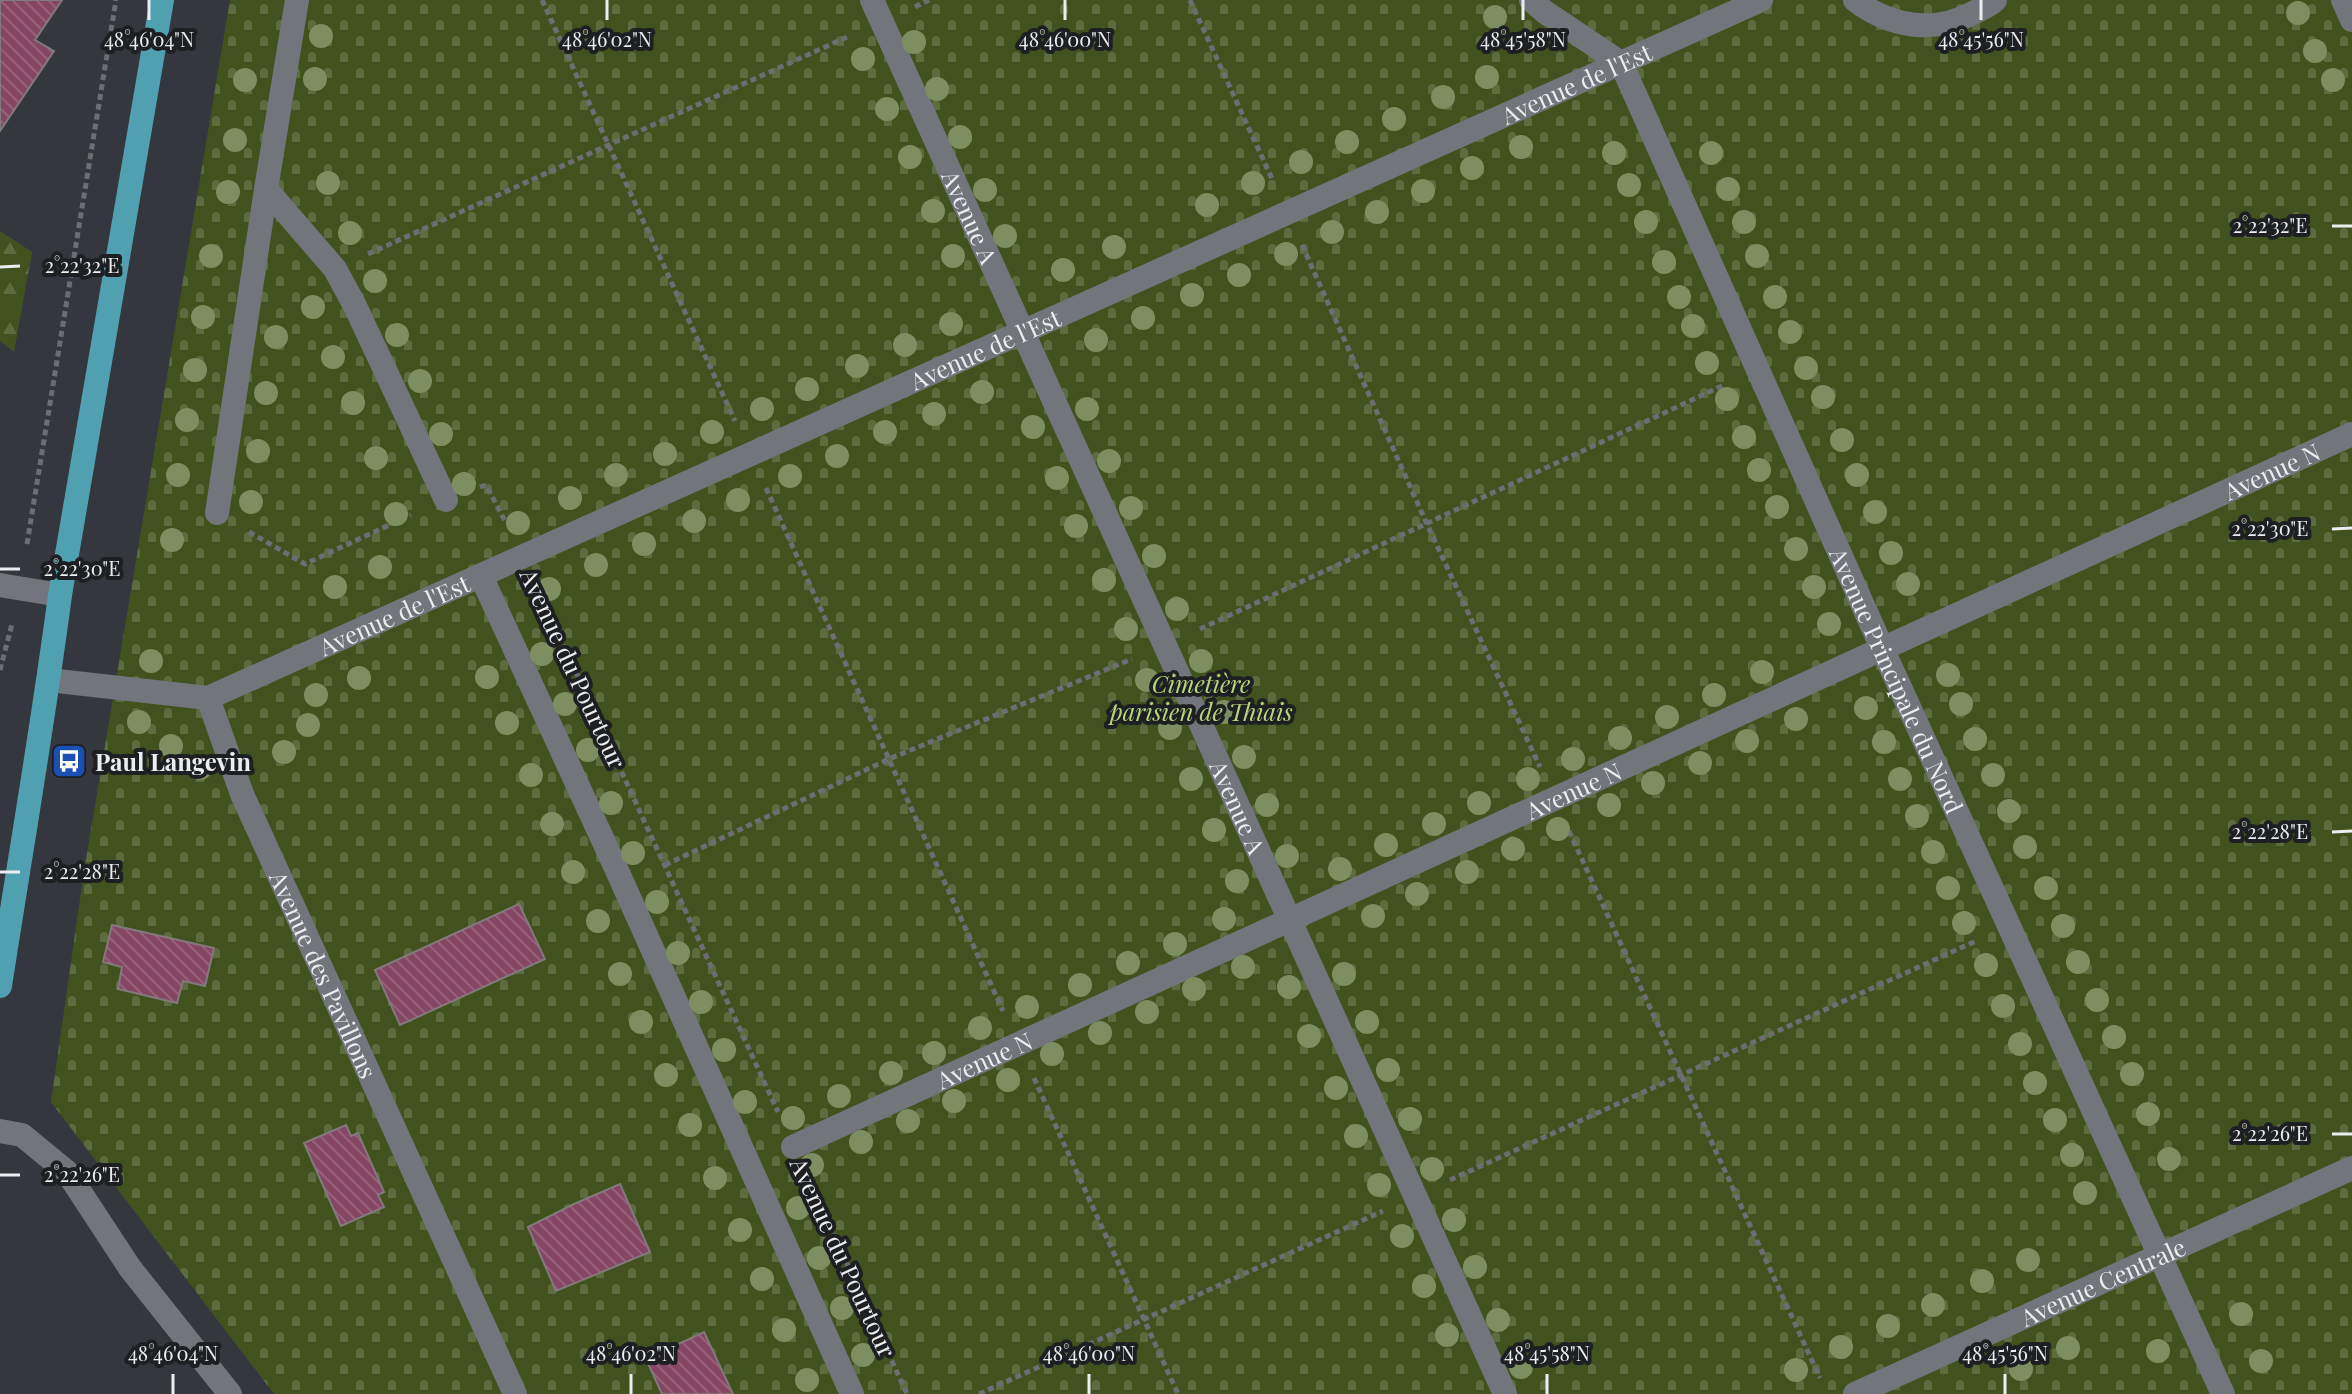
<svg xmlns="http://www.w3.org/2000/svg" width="2352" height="1394" viewBox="0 0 2352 1394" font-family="'Playfair Display',serif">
  <defs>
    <pattern id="forest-firs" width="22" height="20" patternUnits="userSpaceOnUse" patternTransform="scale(2)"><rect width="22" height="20" fill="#42521e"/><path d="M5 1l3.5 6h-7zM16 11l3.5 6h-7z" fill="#5d6b3f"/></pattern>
    <pattern id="cemetery-stones" width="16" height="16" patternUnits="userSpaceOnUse" patternTransform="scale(2)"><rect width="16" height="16" fill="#42521e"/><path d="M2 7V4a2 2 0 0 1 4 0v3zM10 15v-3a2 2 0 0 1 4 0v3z" fill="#5d6b3f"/></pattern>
    <pattern id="building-back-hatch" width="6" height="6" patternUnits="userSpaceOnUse" patternTransform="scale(2)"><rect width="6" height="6" fill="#854663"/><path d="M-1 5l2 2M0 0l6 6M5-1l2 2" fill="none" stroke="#96617a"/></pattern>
  </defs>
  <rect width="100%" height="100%" fill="#35373e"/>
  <polygon fill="url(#forest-firs)" points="0,231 32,252 14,352 0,341"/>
  <polygon fill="url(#cemetery-stones)" points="230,0 2352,0 2352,1394 274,1394 51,1102 84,871"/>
  <g fill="url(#building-back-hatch)" stroke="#82797c" stroke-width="2">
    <polygon points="0,0 62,0 35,40 54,51 0,131"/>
    <polygon points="519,904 545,959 400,1025 375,970"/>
    <polygon points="112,925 214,948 205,986 183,981 177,1003 118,989 122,967 103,962"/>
    <polygon points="346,1125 351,1136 358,1133 384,1192 378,1195 384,1207 341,1226 304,1143"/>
    <polygon points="620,1184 650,1252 556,1291 528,1227 574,1204"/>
    <polygon points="704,1332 733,1394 662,1394 646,1359"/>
  </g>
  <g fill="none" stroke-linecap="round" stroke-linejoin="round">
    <g stroke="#6c6e74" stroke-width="5" stroke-dasharray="6 4" stroke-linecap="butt">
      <polyline points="542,0 735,421"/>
      <polyline points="1190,0 1273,181"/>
      <polyline points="915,7 929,0"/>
      <polyline points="1302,245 1426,522 1540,767"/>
      <polyline points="368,254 847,37"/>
      <polyline points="480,487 486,485 506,523"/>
      <polyline points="766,488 1003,1011"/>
      <polyline points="249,532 305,564 411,515"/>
      <polyline points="27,544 116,0"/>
      <polyline points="538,590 778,1112"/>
      <polyline points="1200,629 1724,385"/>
      <polyline points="0,670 12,624"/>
      <polyline points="1569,831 1820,1378"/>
      <polyline points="665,865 889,759 1132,659"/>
      <polyline points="1034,1078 1178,1394"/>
      <polyline points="808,1179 907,1394"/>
      <polyline points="1450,1180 1976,941"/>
      <polyline points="979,1394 1383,1211"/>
    </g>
    <g stroke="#72757c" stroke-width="24">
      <polyline points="297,0 266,189 335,269 355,306 446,500"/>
      <path id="s1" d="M872,0l633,1394"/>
      <path id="s2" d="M1531,0l14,12 76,51 261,585 341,746"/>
      <path d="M1855,0c35,27 79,34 118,13 8,-4 16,-7 22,-13"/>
      <polyline points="2343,0 2352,20"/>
      <polyline points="217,513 266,189"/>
      <polyline points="481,576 615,866 852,1394"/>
      <polyline points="0,585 60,595"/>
      <path id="s3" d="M49,680l159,18 34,96 273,600"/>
      <path id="s4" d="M208,698l1553,-698"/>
      <polyline points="0,1131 22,1135 67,1172 130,1268 230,1394"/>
      <path id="s5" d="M793,1147l1559,-713"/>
      <path id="s6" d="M1855,1394l497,-226"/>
    </g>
    <path stroke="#4fa0b0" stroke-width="24" d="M0,986c20,-130 43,-261 60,-391l102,-595"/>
  </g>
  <g fill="#7d8f60">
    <circle cx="2298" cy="13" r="12"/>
    <circle cx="1495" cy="17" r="12"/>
    <circle cx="321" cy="36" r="12"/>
    <circle cx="914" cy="42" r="12"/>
    <circle cx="2315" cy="51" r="12"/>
    <circle cx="863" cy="59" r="12"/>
    <circle cx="1487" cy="77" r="12"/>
    <circle cx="315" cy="79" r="12"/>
    <circle cx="245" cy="80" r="12"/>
    <circle cx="2333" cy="80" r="12"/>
    <circle cx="937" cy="89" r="12"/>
    <circle cx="1443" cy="97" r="12"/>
    <circle cx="887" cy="109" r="12"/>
    <circle cx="1394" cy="119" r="12"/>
    <circle cx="960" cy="137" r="12"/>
    <circle cx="235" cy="140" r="12"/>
    <circle cx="1347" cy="142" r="12"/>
    <circle cx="1521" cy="147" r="12"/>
    <circle cx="1614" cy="153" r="12"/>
    <circle cx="1711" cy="153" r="12"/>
    <circle cx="910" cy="157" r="12"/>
    <circle cx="1301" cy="162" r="12"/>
    <circle cx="1472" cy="168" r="12"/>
    <circle cx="328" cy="183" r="12"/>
    <circle cx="1253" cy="183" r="12"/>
    <circle cx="1629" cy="185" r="12"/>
    <circle cx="1728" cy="189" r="12"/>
    <circle cx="985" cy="190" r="12"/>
    <circle cx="1423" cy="191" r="12"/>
    <circle cx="228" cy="192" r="12"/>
    <circle cx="1207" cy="205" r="12"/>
    <circle cx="933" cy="211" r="12"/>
    <circle cx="1377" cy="212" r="12"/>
    <circle cx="1646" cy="222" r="12"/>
    <circle cx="1744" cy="222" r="12"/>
    <circle cx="1332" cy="232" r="12"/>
    <circle cx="350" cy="233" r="12"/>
    <circle cx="1005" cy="236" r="12"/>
    <circle cx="1114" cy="247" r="12"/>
    <circle cx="1286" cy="254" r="12"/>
    <circle cx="211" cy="256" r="12"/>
    <circle cx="953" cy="256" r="12"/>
    <circle cx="1757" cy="256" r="12"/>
    <circle cx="1664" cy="262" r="12"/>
    <circle cx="1063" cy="270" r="12"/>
    <circle cx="1239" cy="275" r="12"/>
    <circle cx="375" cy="281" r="12"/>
    <circle cx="1192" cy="295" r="12"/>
    <circle cx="1679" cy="297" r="12"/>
    <circle cx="1775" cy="297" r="12"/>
    <circle cx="313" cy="307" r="12"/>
    <circle cx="203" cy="317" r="12"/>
    <circle cx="1143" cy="318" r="12"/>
    <circle cx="951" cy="324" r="12"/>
    <circle cx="1693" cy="326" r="12"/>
    <circle cx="1790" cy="332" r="12"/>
    <circle cx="397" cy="335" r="12"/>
    <circle cx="276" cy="337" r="12"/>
    <circle cx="1096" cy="340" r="12"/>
    <circle cx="905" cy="345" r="12"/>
    <circle cx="333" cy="357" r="12"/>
    <circle cx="1707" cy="363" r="12"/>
    <circle cx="857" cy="366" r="12"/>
    <circle cx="1806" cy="368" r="12"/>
    <circle cx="195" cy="370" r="12"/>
    <circle cx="420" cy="381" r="12"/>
    <circle cx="807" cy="389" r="12"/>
    <circle cx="982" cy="392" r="12"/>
    <circle cx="266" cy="393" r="12"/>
    <circle cx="1823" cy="397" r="12"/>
    <circle cx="1727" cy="399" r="12"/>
    <circle cx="353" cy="403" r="12"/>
    <circle cx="762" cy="409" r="12"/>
    <circle cx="1087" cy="409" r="12"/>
    <circle cx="934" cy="414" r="12"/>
    <circle cx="187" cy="420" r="12"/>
    <circle cx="1033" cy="427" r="12"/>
    <circle cx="712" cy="432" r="12"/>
    <circle cx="885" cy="432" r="12"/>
    <circle cx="441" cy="434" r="12"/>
    <circle cx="1744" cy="437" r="12"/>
    <circle cx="1842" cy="440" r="12"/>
    <circle cx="258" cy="451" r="12"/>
    <circle cx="665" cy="454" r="12"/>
    <circle cx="837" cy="456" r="12"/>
    <circle cx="376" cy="458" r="12"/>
    <circle cx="1109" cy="461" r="12"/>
    <circle cx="1759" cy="470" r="12"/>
    <circle cx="178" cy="475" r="12"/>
    <circle cx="616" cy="475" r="12"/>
    <circle cx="1857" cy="475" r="12"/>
    <circle cx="790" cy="476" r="12"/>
    <circle cx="1057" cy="478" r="12"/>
    <circle cx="464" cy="484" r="12"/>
    <circle cx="570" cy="498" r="12"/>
    <circle cx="738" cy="500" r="12"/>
    <circle cx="251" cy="502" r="12"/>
    <circle cx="1777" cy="507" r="12"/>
    <circle cx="1131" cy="508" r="12"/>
    <circle cx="1875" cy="512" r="12"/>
    <circle cx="396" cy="514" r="12"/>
    <circle cx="694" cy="521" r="12"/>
    <circle cx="518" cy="523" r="12"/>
    <circle cx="1076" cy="526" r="12"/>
    <circle cx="172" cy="540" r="12"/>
    <circle cx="644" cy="544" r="12"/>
    <circle cx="1796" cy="549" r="12"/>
    <circle cx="1891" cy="553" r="12"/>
    <circle cx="1154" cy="556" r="12"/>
    <circle cx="596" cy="565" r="12"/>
    <circle cx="380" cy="567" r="12"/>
    <circle cx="1104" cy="580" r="12"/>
    <circle cx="1908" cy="584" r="12"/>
    <circle cx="335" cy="587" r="12"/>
    <circle cx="1814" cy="587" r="12"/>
    <circle cx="549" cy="589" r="12"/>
    <circle cx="1177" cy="609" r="12"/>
    <circle cx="1829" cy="624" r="12"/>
    <circle cx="1126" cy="629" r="12"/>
    <circle cx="542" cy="654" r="12"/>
    <circle cx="151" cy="661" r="12"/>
    <circle cx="1201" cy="661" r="12"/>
    <circle cx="1762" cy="672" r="12"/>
    <circle cx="1948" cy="675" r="12"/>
    <circle cx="487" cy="677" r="12"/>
    <circle cx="359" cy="678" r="12"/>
    <circle cx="1147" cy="680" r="12"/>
    <circle cx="316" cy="695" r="12"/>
    <circle cx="1714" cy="695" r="12"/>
    <circle cx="565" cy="704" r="12"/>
    <circle cx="1961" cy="704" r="12"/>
    <circle cx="1866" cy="708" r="12"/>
    <circle cx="1224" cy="712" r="12"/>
    <circle cx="1667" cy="717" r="12"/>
    <circle cx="1796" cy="719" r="12"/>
    <circle cx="139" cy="722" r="12"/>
    <circle cx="507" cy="723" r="12"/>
    <circle cx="308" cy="725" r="12"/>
    <circle cx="1170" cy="728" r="12"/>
    <circle cx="1620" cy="738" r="12"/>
    <circle cx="1975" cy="739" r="12"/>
    <circle cx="1747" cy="741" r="12"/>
    <circle cx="1884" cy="742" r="12"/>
    <circle cx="171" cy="746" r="12"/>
    <circle cx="588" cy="750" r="12"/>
    <circle cx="284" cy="752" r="12"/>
    <circle cx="1244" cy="757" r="12"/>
    <circle cx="1573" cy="759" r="12"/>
    <circle cx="1700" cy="763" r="12"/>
    <circle cx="200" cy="768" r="12"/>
    <circle cx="531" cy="775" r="12"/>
    <circle cx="1993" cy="775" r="12"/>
    <circle cx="1191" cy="779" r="12"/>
    <circle cx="1528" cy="779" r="12"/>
    <circle cx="1900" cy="779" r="12"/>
    <circle cx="1653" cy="783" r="12"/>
    <circle cx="611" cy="803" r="12"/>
    <circle cx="1479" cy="803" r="12"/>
    <circle cx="1267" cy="805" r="12"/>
    <circle cx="1609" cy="805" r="12"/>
    <circle cx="2009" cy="811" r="12"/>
    <circle cx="1917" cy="816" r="12"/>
    <circle cx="552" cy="824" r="12"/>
    <circle cx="1434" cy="824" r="12"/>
    <circle cx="1558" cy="829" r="12"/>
    <circle cx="1214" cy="830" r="12"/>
    <circle cx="1386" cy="845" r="12"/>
    <circle cx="2025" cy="847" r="12"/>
    <circle cx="1513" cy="849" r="12"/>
    <circle cx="1933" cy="852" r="12"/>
    <circle cx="633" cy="853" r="12"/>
    <circle cx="1287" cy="856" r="12"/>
    <circle cx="1340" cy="869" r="12"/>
    <circle cx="573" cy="872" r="12"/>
    <circle cx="1467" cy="872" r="12"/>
    <circle cx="1237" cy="881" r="12"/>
    <circle cx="1948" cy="888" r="12"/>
    <circle cx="2046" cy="888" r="12"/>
    <circle cx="1417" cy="894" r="12"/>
    <circle cx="657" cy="902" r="12"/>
    <circle cx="1373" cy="916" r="12"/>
    <circle cx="1224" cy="919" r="12"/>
    <circle cx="598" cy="921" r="12"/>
    <circle cx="1964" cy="923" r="12"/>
    <circle cx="2063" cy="926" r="12"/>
    <circle cx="1175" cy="944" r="12"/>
    <circle cx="678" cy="953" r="12"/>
    <circle cx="2078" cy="962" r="12"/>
    <circle cx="1128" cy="963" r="12"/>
    <circle cx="1986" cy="965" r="12"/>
    <circle cx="1243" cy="967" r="12"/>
    <circle cx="620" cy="974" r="12"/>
    <circle cx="1344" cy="974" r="12"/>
    <circle cx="1080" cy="985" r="12"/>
    <circle cx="1289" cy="987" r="12"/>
    <circle cx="1194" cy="989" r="12"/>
    <circle cx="2097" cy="1000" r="12"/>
    <circle cx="701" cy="1002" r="12"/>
    <circle cx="2003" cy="1006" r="12"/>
    <circle cx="1027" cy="1007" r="12"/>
    <circle cx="1147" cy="1012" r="12"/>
    <circle cx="641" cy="1022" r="12"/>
    <circle cx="1367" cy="1022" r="12"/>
    <circle cx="980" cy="1028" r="12"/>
    <circle cx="1100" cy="1033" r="12"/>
    <circle cx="1309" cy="1036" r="12"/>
    <circle cx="2114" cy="1037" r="12"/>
    <circle cx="2020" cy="1044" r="12"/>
    <circle cx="724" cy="1050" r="12"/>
    <circle cx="934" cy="1053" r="12"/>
    <circle cx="1052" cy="1054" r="12"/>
    <circle cx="1388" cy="1070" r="12"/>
    <circle cx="891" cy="1073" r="12"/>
    <circle cx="2132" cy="1074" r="12"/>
    <circle cx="666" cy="1075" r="12"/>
    <circle cx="1008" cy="1080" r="12"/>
    <circle cx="2035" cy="1083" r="12"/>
    <circle cx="1336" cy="1088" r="12"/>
    <circle cx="839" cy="1096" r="12"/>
    <circle cx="954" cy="1101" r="12"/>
    <circle cx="745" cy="1102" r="12"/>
    <circle cx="2148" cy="1114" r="12"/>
    <circle cx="793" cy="1118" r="12"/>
    <circle cx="1410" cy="1119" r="12"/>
    <circle cx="2055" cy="1120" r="12"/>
    <circle cx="908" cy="1121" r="12"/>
    <circle cx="690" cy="1125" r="12"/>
    <circle cx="1356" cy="1136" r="12"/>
    <circle cx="861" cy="1142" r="12"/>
    <circle cx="2072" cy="1155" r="12"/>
    <circle cx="2169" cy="1159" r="12"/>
    <circle cx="812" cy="1165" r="12"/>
    <circle cx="1432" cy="1169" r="12"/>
    <circle cx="715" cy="1178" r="12"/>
    <circle cx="1379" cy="1185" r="12"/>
    <circle cx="2085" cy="1193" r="12"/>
    <circle cx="798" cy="1208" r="12"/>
    <circle cx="1454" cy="1220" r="12"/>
    <circle cx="740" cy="1230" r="12"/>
    <circle cx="1402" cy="1236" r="12"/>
    <circle cx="819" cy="1258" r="12"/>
    <circle cx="2028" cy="1260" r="12"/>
    <circle cx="1475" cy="1267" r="12"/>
    <circle cx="762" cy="1279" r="12"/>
    <circle cx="1982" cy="1281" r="12"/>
    <circle cx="1424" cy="1286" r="12"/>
    <circle cx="1933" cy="1305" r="12"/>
    <circle cx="842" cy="1308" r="12"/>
    <circle cx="2241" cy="1314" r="12"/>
    <circle cx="1498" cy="1320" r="12"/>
    <circle cx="1888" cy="1326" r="12"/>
    <circle cx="784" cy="1330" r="12"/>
    <circle cx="1447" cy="1335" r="12"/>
    <circle cx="1841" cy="1347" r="12"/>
    <circle cx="2068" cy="1348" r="12"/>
    <circle cx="2158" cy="1351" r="12"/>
    <circle cx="863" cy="1355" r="12"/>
    <circle cx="2261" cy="1361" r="12"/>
    <circle cx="1521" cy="1367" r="12"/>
    <circle cx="2021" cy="1369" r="12"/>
    <circle cx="1796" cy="1370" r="12"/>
    <circle cx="807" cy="1380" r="12"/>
  </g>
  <path fill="none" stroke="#ecedf1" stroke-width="3" d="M149,0v20M607,0v20M1065,0v20M1523,0v20M1981,0v20M2332,226h20M0,267l20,-1M2332,529l20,-1M0,569h20M2332,832l20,-1M0,872h20M2332,1134h20M0,1175h20M173,1374v20M631,1374v20M1089,1374v20M1547,1374v20M2005,1374v20"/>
  <defs>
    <g id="bus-square" transform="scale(1.8)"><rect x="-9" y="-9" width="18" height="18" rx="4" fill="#1a4fb4" stroke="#1e1f22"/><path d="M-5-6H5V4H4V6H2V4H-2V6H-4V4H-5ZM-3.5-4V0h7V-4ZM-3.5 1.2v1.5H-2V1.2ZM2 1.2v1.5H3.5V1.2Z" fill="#fff"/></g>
  </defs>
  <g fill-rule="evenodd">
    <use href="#bus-square" x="69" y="761"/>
  </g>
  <g text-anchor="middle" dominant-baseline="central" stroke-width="8" stroke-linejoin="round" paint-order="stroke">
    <g font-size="24" fill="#ecedf1" stroke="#1e1f22">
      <text stroke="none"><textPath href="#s4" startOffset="1500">Avenue de l'Est</textPath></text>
      <text stroke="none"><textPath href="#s1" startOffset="238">Avenue A</textPath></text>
      <text stroke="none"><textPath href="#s4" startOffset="852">Avenue de l'Est</textPath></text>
      <text stroke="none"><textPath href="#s5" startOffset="1626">Avenue N</textPath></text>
      <text stroke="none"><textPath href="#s4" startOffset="204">Avenue de l'Est</textPath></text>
      <text transform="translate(574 668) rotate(65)">Avenue du Pourtour</text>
      <text stroke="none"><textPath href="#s2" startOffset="786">Avenue Principale du Nord</textPath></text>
      <text stroke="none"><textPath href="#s5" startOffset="858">Avenue N</textPath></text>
      <text stroke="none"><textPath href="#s1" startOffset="886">Avenue A</textPath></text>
      <text stroke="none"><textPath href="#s3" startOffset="460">Avenue des Pavillons</textPath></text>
      <text stroke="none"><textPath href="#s5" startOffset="210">Avenue N</textPath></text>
      <text transform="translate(844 1257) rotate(65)">Avenue du Pourtour</text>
      <text stroke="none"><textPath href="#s6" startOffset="272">Avenue Centrale</textPath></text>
    </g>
    <g font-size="24" font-style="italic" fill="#b8d77b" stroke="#1e1f22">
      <text x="1201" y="683">Cimetière<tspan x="1201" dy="28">parisien de Thiais</tspan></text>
    </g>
    <g font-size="24" font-weight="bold" fill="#ecedf1" stroke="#1e1f22" text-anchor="start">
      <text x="95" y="761">Paul Langevin</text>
    </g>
  </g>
  <g font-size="20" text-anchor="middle" fill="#ecedf1" stroke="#1e1f22" stroke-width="8" stroke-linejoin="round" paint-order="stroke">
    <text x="149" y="47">48°46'04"N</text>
    <text x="607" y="47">48°46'02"N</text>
    <text x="1065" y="47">48°46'00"N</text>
    <text x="1523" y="47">48°45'58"N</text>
    <text x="1981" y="47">48°45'56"N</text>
    <text x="2270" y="233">2°22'32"E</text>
    <text x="82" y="273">2°22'32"E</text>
    <text x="2270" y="536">2°22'30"E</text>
    <text x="82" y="576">2°22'30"E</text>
    <text x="2270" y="839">2°22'28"E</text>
    <text x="82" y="879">2°22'28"E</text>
    <text x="2270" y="1141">2°22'26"E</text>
    <text x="82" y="1182">2°22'26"E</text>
    <text x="173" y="1361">48°46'04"N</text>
    <text x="631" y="1361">48°46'02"N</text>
    <text x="1089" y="1361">48°46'00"N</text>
    <text x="1547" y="1361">48°45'58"N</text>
    <text x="2005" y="1361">48°45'56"N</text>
  </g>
</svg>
